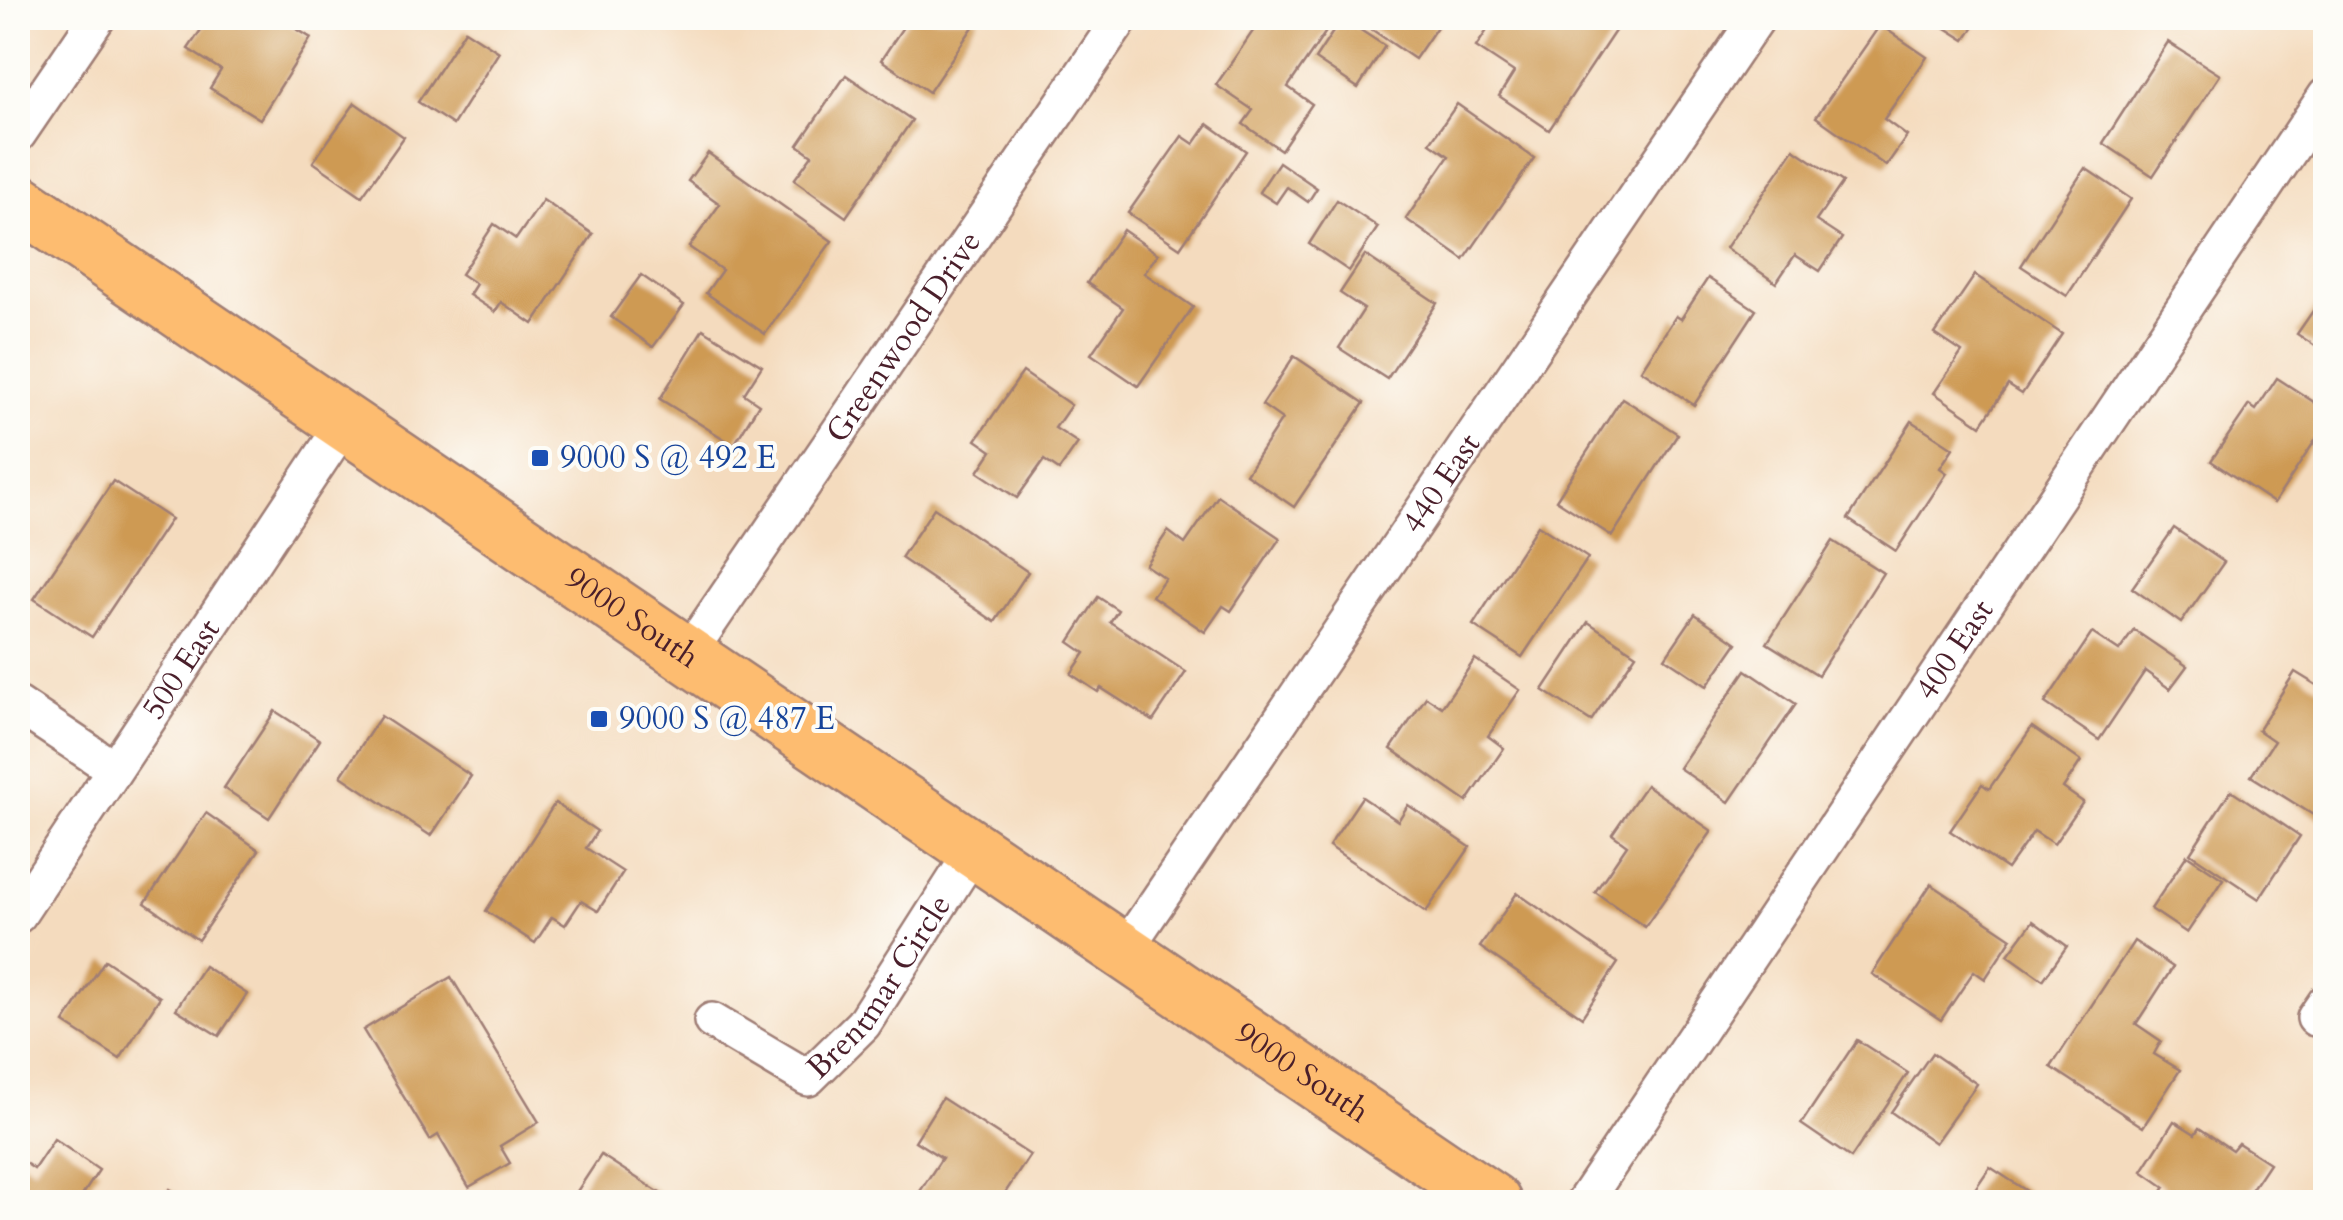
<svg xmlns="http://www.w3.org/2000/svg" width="2343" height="1220" viewBox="0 0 2343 1220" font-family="Cardo,serif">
  <rect width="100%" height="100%" fill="#fdfcf7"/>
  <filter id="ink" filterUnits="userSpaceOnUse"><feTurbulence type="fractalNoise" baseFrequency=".01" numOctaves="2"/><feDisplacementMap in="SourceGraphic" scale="20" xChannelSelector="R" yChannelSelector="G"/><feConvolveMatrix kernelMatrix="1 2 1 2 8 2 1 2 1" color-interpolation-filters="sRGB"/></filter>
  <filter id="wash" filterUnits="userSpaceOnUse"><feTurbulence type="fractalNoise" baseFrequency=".0048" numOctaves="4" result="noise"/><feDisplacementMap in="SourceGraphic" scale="40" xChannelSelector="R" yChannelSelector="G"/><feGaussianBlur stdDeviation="2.25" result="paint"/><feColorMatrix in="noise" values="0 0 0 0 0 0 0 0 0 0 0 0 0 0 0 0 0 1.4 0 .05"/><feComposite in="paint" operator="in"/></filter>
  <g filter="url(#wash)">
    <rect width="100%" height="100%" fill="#f4dbbe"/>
    <g id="blocks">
      <g fill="#ce9a53">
        <polygon points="209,18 279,18 311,38 260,119 210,88 221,70 188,49"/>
        <polygon points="909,18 979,18 929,92 881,60"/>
        <polygon points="1262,18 1308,18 1327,30 1288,87 1312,104 1281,150 1243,124 1253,110 1216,85"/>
        <polygon points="1342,18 1385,46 1358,88 1315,59"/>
        <polygon points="1355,18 1443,18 1415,59"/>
        <polygon points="1495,18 1596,18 1615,31 1549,130 1499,96 1514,72 1476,47"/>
        <polygon points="1930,18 1980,18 1965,40"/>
        <polygon points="1880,25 1927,57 1884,119 1907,136 1886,166 1816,117"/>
        <polygon points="465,30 499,52 453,125 418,102"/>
        <polygon points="2168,42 2220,75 2153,176 2103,143"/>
        <polygon points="846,75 912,120 846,217 794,180 812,155 798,145"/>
        <polygon points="355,103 404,137 362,196 313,162"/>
        <polygon points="1457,104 1534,158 1464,260 1406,219 1449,156 1430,143"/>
        <polygon points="1208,124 1246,151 1180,248 1128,213 1182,136 1194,144"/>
        <polygon points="1794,149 1843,182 1816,221 1842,238 1820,271 1795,255 1776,283 1726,248"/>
        <polygon points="708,153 832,241 765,334 706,293 722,270 689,247 720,204 688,181"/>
        <polygon points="1279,162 1317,188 1308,202 1287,187 1276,203 1259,192"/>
        <polygon points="2085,168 2131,199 2067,296 2021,266"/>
        <polygon points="543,200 593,234 533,324 501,302 495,312 469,295 476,284 461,274 494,224 516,239"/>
        <polygon points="1337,200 1378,227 1349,271 1309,244"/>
        <polygon points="1123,230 1158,254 1144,273 1193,307 1138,386 1091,354 1123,308 1087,283"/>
        <polygon points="1365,255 1437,303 1387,379 1339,348 1364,309 1340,293"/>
        <polygon points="641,275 684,305 653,347 611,317"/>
        <polygon points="1975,275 2062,334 2022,394 2008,385 1981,425 1934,393 1962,352 1935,334"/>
        <polygon points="1708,278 1756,310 1694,405 1641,370 1676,316 1681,319"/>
        <polygon points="2326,292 2326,353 2297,334"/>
        <polygon points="703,329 762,366 744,394 759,404 734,445 660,399"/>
        <polygon points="1294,356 1364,403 1294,507 1246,474 1282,419 1262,405"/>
        <polygon points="1023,372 1071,405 1055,428 1078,443 1059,470 1044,460 1017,498 978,472 992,451 976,440"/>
        <polygon points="2277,378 2326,410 2326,424 2274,503 2211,461 2249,405 2256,410"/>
        <polygon points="1622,398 1678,434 1612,536 1556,500"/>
        <polygon points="1912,421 1953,448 1940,468 1947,473 1896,551 1848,519"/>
        <polygon points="113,481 171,519 92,637 34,599"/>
        <polygon points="1218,496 1280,538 1231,611 1223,606 1205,632 1152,596 1165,578 1145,565 1168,531 1185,544"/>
        <polygon points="934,508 1028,572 995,622 901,558"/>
        <polygon points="1538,525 1588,558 1522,657 1473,625"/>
        <polygon points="2174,528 2224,562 2181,623 2132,588"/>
        <polygon points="1833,541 1883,573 1818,675 1767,643"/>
        <polygon points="1098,597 1118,610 1110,622 1186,672 1153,721 1101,688 1098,692 1071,674 1085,653 1069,642"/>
        <polygon points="1695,614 1737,643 1707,686 1665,658"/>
        <polygon points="1588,622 1636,654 1591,721 1543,690"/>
        <polygon points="2134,630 2187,666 2170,689 2145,671 2099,740 2045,703 2092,633 2119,651"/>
        <polygon points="1475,659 1520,690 1488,736 1504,748 1467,802 1391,749 1426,697 1442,707"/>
        <polygon points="1746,670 1796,704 1729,802 1679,768"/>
        <polygon points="2295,672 2326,691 2326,823 2251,776 2274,741 2258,730"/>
        <polygon points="275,711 320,740 269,818 224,788"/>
        <polygon points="381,716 471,776 431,836 341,776"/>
        <polygon points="2032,727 2081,761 2063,788 2083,802 2054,844 2034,831 2007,869 1950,831 1982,784 1989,789"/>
        <polygon points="1646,785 1712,831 1645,927 1595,892 1627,845 1612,834"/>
        <polygon points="2231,790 2300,836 2259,899 2190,853"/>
        <polygon points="1362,797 1398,821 1408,805 1470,847 1426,912 1329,846"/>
        <polygon points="555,803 597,831 586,848 623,872 598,911 581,901 565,925 552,917 535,943 486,911"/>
        <polygon points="206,813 259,850 198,940 145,903"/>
        <polygon points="2187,855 2223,879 2187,933 2151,909"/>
        <polygon points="1931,884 2012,938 1985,979 1974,971 1941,1020 1872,974"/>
        <polygon points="1517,893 1618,963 1582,1017 1480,947"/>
        <polygon points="2033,921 2067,946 2043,980 2008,955"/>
        <polygon points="2134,941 2173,967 2136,1024 2161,1041 2154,1054 2180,1070 2143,1127 2051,1067"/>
        <polygon points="105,960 160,997 120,1059 64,1023"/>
        <polygon points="204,966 247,994 219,1036 176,1009"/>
        <polygon points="451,977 539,1122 500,1146 510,1163 469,1187 438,1135 430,1140 363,1030"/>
        <polygon points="1857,1040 1908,1073 1851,1158 1801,1124"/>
        <polygon points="1932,1053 1977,1084 1935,1143 1891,1112"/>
        <polygon points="942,1098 1030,1155 999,1202 913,1202 942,1158 915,1141"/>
        <polygon points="2174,1121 2195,1134 2199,1128 2232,1150 2238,1143 2269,1163 2243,1202 2155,1202 2165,1187 2142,1171"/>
        <polygon points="54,1139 99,1170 78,1202 18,1202 18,1158 34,1169"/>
        <polygon points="601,1155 674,1202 570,1202"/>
        <polygon points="1990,1167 2036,1197 2032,1202 1966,1202"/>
        <polygon points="170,1189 191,1202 161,1202"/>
      </g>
    </g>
  </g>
  <g filter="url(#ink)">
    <use href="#blocks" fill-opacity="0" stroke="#9f7d74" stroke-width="2.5"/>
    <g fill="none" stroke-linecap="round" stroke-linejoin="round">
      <g stroke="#9f7d74" stroke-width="40">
        <g id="street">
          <polyline points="18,134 97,18"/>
          <path id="s1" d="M687,655l434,-637"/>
          <polyline points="18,705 114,769"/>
          <path id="s2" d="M18,915l326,-491"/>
          <path id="s3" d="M1124,951l633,-933"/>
          <polyline points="2315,1018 2326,1002"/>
          <path id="s4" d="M712,1021l96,57 55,-54 111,-174"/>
          <path id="s5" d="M1584,1202l742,-1106"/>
        </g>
      </g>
      <g stroke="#9f7d74" stroke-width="60">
        <g id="primary">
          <path id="s6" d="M18,201l1475,1001"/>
        </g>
      </g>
      <use href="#street" stroke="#fff" stroke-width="35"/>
      <use href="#primary" stroke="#fdbc6f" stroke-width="55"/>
    </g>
  </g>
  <g fill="#1a4fb4" stroke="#fdfcf7" stroke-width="4">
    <rect x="530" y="448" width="20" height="20" rx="5"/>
    <rect x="589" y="709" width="20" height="20" rx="5"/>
  </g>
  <g text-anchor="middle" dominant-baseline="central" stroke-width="8" stroke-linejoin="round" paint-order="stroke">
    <g font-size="32" fill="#4a1f2b" stroke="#fdfcf7">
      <text stroke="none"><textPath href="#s1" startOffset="385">Greenwood Drive</textPath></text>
      <text stroke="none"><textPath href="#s3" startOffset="565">440 East</textPath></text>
      <text stroke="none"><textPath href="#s6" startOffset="742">9000 South</textPath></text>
      <text stroke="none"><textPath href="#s5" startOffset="665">400 East</textPath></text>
      <text stroke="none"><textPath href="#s2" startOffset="295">500 East</textPath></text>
      <text stroke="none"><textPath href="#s4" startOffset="228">Brentmar Circle</textPath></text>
      <text stroke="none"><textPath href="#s6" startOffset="1552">9000 South</textPath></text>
    </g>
    <g font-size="32" fill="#164399" stroke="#fdfcf7" text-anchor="start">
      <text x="560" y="458">9000 S @ 492 E</text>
      <text x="619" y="719">9000 S @ 487 E</text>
    </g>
  </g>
  <rect width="2343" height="1220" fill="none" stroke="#fdfcf7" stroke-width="60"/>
</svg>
